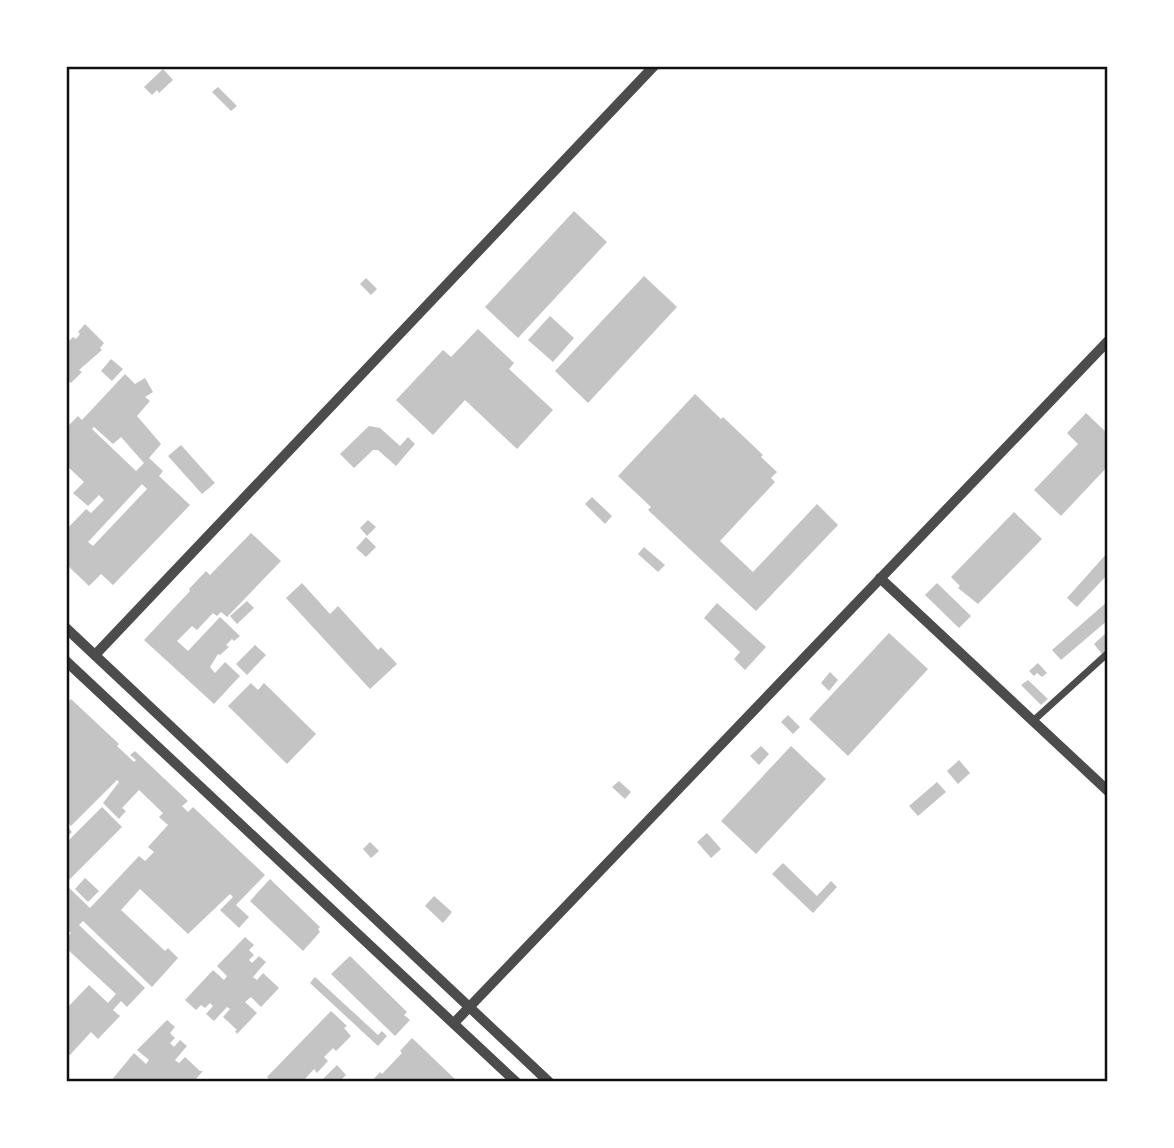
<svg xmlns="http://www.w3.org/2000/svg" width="1174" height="1148" viewBox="0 0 1174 1148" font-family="Commissioner,sans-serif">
  <rect width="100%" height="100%" fill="#fff"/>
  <g fill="#c4c4c4" fill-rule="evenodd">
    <polygon points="163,69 173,80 159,93 157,90 152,95 144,87"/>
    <polygon points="218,87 237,106 231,111 212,92"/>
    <polygon points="574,211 607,242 518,338 485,307"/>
    <polygon points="644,276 677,307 588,403 555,371"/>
    <polygon points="366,278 377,289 371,295 360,284"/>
    <polygon points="550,316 574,338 553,362 528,340"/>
    <polygon points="85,324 104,343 100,348 102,350 79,370 82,372 71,383 68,381 66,383 66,344 73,337 76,339 80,334 78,332"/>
    <polygon points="478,329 514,363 509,369 553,410 517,449 465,400 433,435 396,400 443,350 451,357"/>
    <polygon points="111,359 123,369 112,381 101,371"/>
    <path d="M125,374l10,10 10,-6 8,14 -8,5 5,4 -13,15 24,28 -12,14 14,13 -4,5 31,29 -77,80 -12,-11 -12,12 -23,-22v-34l20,-21 5,4 13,-13 -5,-5 -11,11 -15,-13 11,-11 -18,-17v-37l12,-12 4,4zM94,427l19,17 8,-7 23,26 -8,8 -44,-42zM142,484l5,5 -54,57 -5,-4z"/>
    <polygon points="695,394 721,419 723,417 763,455 761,457 777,472 771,478 775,482 720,541 753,572 817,504 838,525 756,611 648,510 651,507 618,476"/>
    <polygon points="1086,413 1108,434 1108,466 1061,516 1034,490 1078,444 1067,433"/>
    <polygon points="369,426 380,428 400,446 408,437 415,444 396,466 378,450 373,450 354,468 340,454"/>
    <polygon points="181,445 215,483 202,494 168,456"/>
    <polygon points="592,497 612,516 605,524 585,504"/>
    <polygon points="1014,512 1042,539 978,604 958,588 960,586 951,577"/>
    <polygon points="368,520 376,527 367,536 360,528"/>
    <polygon points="251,533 281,561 227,617 221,612 217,616 213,613 197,630 192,626 177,641 188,651 220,617 240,636 234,641 232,639 226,645 229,647 220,655 218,654 210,667 215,673 225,662 240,676 214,704 144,640 190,591 189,589 206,571 210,575"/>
    <polygon points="366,537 376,547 366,557 356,548"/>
    <polygon points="644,547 665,565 658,572 638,554"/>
    <polygon points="1108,552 1106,564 1108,574 1077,607 1067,598"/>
    <polygon points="302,583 330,614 338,606 378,650 381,647 397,664 370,689 286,598"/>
    <polygon points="937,583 971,616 959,628 925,595"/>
    <polygon points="247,601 254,608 237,624 230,616"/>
    <polygon points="1108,601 1108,620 1061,660 1052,650"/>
    <polygon points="717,603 766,647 745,670 734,659 740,652 704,618"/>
    <polygon points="1108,631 1108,649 1102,654 1094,644"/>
    <polygon points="889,633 928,669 848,756 809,719"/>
    <polygon points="255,645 266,655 247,675 236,664"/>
    <polygon points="1038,663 1047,673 1042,677 1037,673 1034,676 1029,671"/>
    <polygon points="830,672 838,680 829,691 821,683"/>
    <polygon points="1028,680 1048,699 1041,705 1021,685"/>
    <polygon points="251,683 258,690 264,683 316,734 287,764 228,706"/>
    <polygon points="71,699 119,744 117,746 134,762 136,760 130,755 135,751 188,801 182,806 188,812 193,807 265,875 236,905 249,917 239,928 220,910 233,897 230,894 188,934 140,889 121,910 165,951 168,948 178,958 152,987 83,921 79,925 145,988 127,1007 121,1001 113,1010 120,1016 98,1039 91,1032 70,1055 66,1052 66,1004 69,1006 89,985 108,1003 116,994 66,948 66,938 71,933 66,929 66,885 90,908 139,856 145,861 154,852 148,847 168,825 159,817 163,813 139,790 122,808 126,811 119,819 103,803 119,782 117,780 71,826 69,824 67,826 72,832 66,838 68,750 66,704"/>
    <polygon points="788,715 800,727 793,734 781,722"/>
    <polygon points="761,746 769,754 759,765 750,756"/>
    <polygon points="791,746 826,779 756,854 721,821"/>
    <polygon points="959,760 970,773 958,784 947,771"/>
    <polygon points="619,781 631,792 625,799 612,787"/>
    <polygon points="937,782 946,792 918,816 909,806"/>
    <polygon points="102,807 122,827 69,880 66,878 66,843"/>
    <polygon points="707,833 721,849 711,858 697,842"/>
    <polygon points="370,842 379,851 371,858 363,849"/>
    <polygon points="783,863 817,896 831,881 837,887 813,913 772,874"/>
    <polygon points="85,878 99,891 88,902 75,889"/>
    <polygon points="270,879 320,927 318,929 320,932 303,951 250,901"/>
    <polygon points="434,896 452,912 443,923 425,906"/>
    <polygon points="245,937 254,945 249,950 254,955 249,960 252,963 259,956 266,962 253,977 257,980 263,973 279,988 261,1007 251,997 245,1002 257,1013 237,1034 235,1031 237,1030 223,1017 230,1009 227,1007 214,1021 206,1014 213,1006 210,1003 205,1008 201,1005 196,1010 185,1000 213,970 224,980 227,976 217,966"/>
    <polygon points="350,956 407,1012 404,1015 410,1020 395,1036 331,974"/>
    <polygon points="315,977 378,1035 382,1031 387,1036 378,1046 310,983"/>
    <polygon points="331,1011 347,1026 344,1028 351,1036 336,1051 333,1048 324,1057 328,1061 317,1073 314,1069 305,1079 308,1082 272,1082 267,1077"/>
    <polygon points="167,1020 175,1027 170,1033 175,1038 170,1043 174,1047 180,1040 187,1046 175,1060 179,1063 185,1057 200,1071 203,1071 195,1080 192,1082 175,1082 172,1079 170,1082 110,1082 134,1053 146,1064 149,1060 137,1050"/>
    <polygon points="412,1038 458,1082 371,1082 380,1072 382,1074 402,1053 400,1051"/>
    <polygon points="337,1065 346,1075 339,1082 320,1082"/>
  </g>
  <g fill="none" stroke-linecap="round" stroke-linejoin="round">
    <polyline stroke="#4c4c4c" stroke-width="7" points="1033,721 1108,653"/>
    <g stroke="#4c4c4c" stroke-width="10">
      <polyline points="880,578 1108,791"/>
      <polyline points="66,628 549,1082"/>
      <polyline points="95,655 654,66"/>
      <polyline points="66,661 516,1082"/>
      <polyline points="454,1023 1108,341"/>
    </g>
  </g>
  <rect width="1174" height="1148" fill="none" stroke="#ffffff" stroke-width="136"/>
  <rect x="68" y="68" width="1038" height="1012" fill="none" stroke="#111" stroke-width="2.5"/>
</svg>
